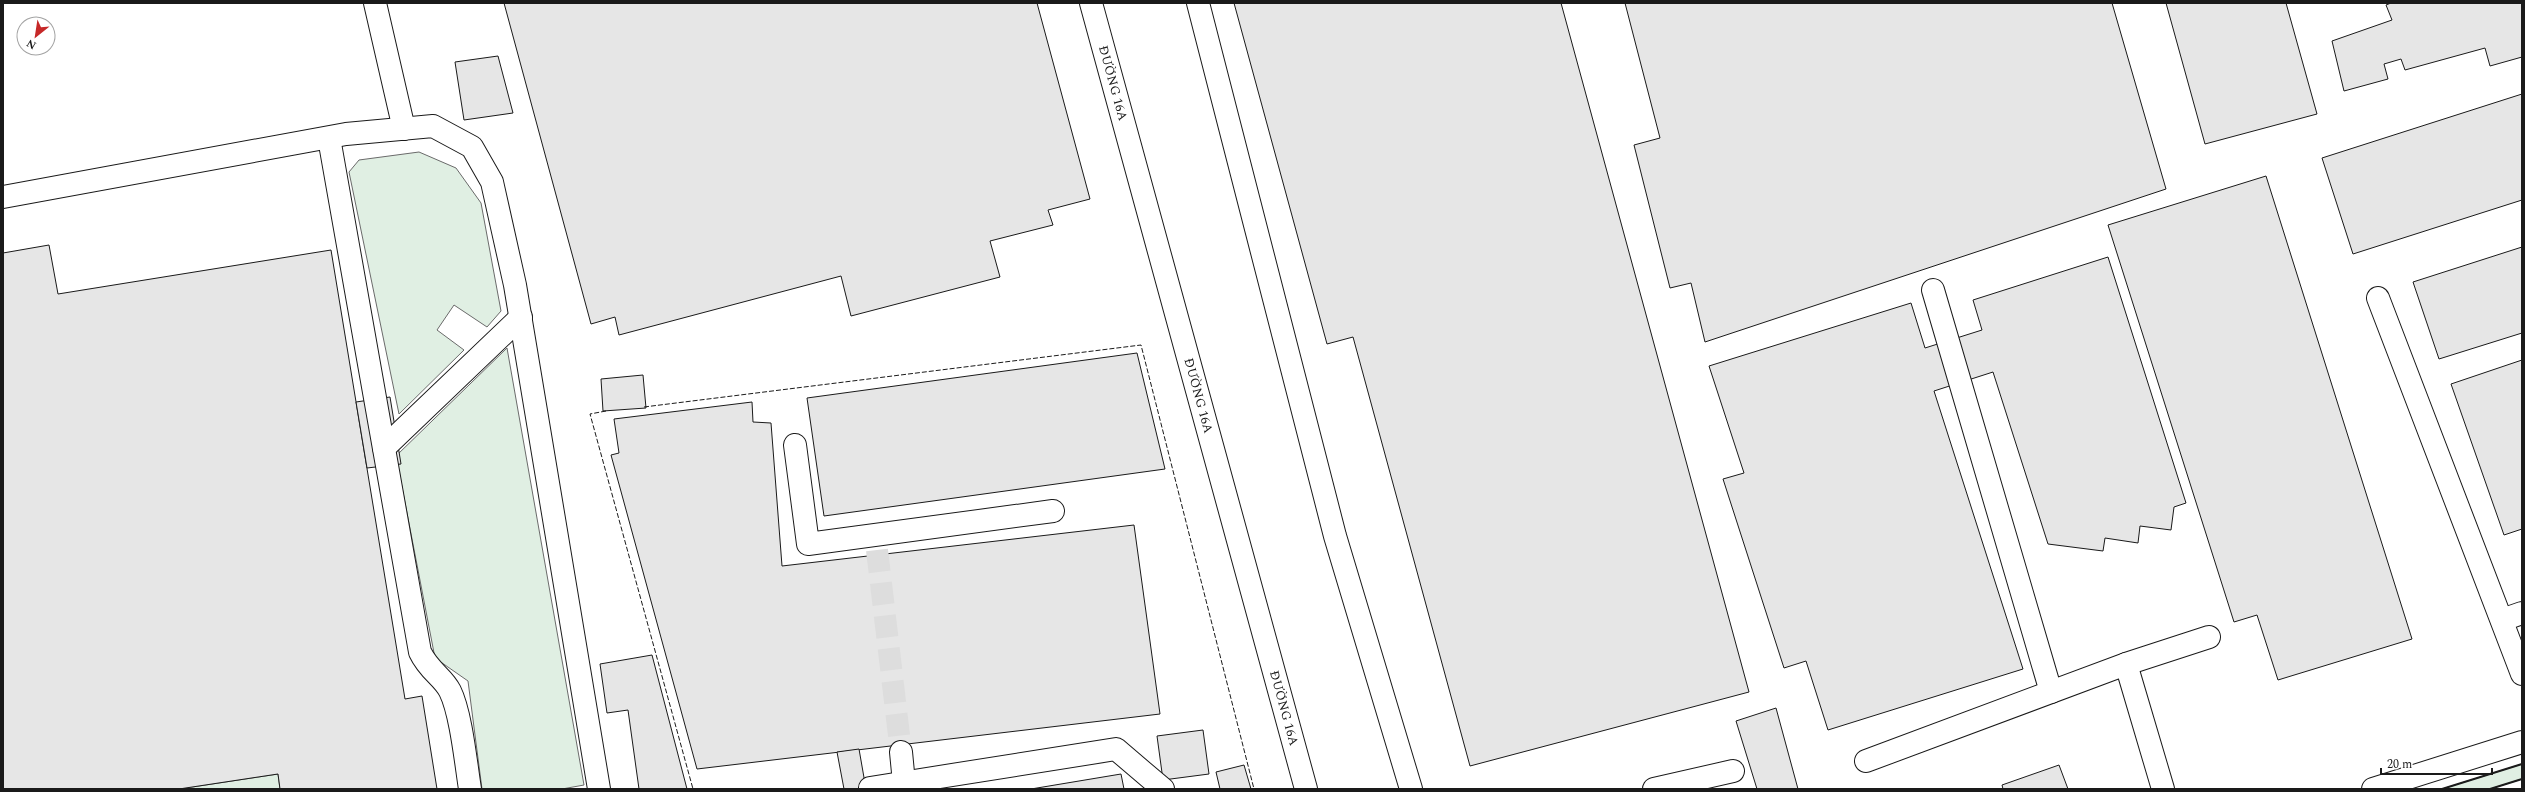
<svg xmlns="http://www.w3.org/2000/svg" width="2525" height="792" viewBox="0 0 2525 792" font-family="Spectral,serif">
  <rect width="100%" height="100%" fill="#fff"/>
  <g fill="#e0efe3" stroke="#6a6a6a">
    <polygon points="419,152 456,168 481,203 501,311 487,327 454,305 437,330 464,350 399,414 349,172 359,160"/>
    <polygon points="507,348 584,785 562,789 482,789 468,681 435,658 396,456"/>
    <polygon points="2522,764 2522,779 2490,789 2442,789"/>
    <polygon points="278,774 280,789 179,789"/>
  </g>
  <g fill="#e6e6e6" stroke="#1a1a1a">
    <polygon points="504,3 1037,3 1090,199 1048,210 1053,225 990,241 1000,277 851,316 841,276 619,335 615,317 591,324"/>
    <polygon points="1234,3 1561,3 1749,692 1470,766 1353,337 1327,344"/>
    <polygon points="1625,3 2112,3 2166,189 1705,342 1691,283 1670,288 1634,145 1660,138"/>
    <polygon points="2166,3 2286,3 2317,114 2205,144"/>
    <polygon points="2391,3 2522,3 2522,57 2490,66 2485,48 2405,70 2401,59 2384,64 2388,79 2344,91 2332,41 2392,20 2386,5"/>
    <polygon points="498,56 513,113 464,120 455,62"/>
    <polygon points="2522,94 2522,200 2353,254 2322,158"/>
    <polygon points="2266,176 2412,639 2278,680 2257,615 2234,622 2108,225"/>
    <polygon points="49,245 58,294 331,250 405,699 422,696 437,789 280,789 278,774 179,789 3,789 3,253"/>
    <polygon points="2522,247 2522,333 2439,359 2413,282"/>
    <polygon points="2108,257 2186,503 2174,507 2171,530 2140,526 2138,543 2105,538 2103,551 2048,544 1993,372 1934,391 2023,669 1828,730 1806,661 1784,668 1723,479 1744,473 1709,366 1911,303 1925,348 1982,330 1973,300"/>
    <polygon points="1137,353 1165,469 824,516 807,398"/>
    <polygon points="2522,360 2522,529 2504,535 2451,384"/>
    <polygon points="643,375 646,408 603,411 601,379"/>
    <polygon points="390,397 401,464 367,468 356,402"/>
    <polygon points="752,402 753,422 771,423 782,566 1134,525 1160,714 697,769 611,455 619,453 614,419"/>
    <polygon points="652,655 687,789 639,789 628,710 607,713 600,664"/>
    <polygon points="1776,708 1798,789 1757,789 1736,721"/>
    <polygon points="1203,730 1209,774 1163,780 1157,736"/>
    <polygon points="859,749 866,789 844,789 837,752"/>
    <polygon points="1244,765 1251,789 1220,789 1216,772"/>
    <polygon points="2059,765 2068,789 2003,789 2002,785"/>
    <polygon points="1121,774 1124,789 1031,789"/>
  </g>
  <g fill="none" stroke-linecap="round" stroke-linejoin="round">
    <polyline stroke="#ddd" stroke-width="22" stroke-dasharray="22 11" stroke-linecap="butt" points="877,550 901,752"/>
    <g stroke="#1a1a1a" stroke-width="24">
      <g id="minor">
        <polyline points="375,3 404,129"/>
        <path id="s1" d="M1091,3l215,786"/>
        <polyline points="1198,3 1335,536 1411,789"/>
        <path d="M329,138l91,514c9,19 23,25 30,39 11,22 16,73 20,98"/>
        <polyline points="3,197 346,134 433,126 472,147 492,182 515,285 599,789"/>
        <polyline points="1933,290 2051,692"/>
        <polyline points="2378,298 2522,674"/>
        <polyline points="795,445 808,544 1053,511"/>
        <polyline points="384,448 521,317"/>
        <polyline points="2502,620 2522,613"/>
        <polyline points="2126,664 2163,789"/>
        <polyline points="901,752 904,783"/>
        <polyline points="1866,761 2126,664 2209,637"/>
        <polyline points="870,788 1116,749 1163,789"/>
        <polyline points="1654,789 1733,771"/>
        <polyline points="2373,789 2522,742"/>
      </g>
    </g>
    <use href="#minor" stroke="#fff" stroke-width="22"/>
    <g stroke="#1a1a1a" stroke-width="1" stroke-dasharray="5 2" stroke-linecap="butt">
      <polyline points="644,407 1141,345 1254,789"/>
      <polyline points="606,411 590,414 693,789"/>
    </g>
    <g stroke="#1a1a1a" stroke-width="2">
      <polyline points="2442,789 2522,764"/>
      <polyline points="2490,789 2522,779"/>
    </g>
  </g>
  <g text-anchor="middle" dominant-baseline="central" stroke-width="3" stroke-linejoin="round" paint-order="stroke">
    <g font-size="13" fill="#1a1a1a" stroke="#fff">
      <text stroke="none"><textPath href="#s1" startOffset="83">ĐƯỜNG 16A</textPath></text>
      <text stroke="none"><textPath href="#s1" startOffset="407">ĐƯỜNG 16A</textPath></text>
      <text stroke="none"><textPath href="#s1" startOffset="731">ĐƯỜNG 16A</textPath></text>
    </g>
  </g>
  <rect width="2525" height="792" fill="none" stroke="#1a1a1a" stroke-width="8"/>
  <g transform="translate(36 36) rotate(210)"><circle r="19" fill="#ffffff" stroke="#a3a3a3"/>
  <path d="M0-3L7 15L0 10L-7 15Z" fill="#c62828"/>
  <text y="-6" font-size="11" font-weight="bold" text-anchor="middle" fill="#1a1a1a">N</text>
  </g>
  <path d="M2381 768v6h111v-6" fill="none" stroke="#1a1a1a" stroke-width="2"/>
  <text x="2387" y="768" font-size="12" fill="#1a1a1a" stroke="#ffffff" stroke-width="3" paint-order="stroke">20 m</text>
</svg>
